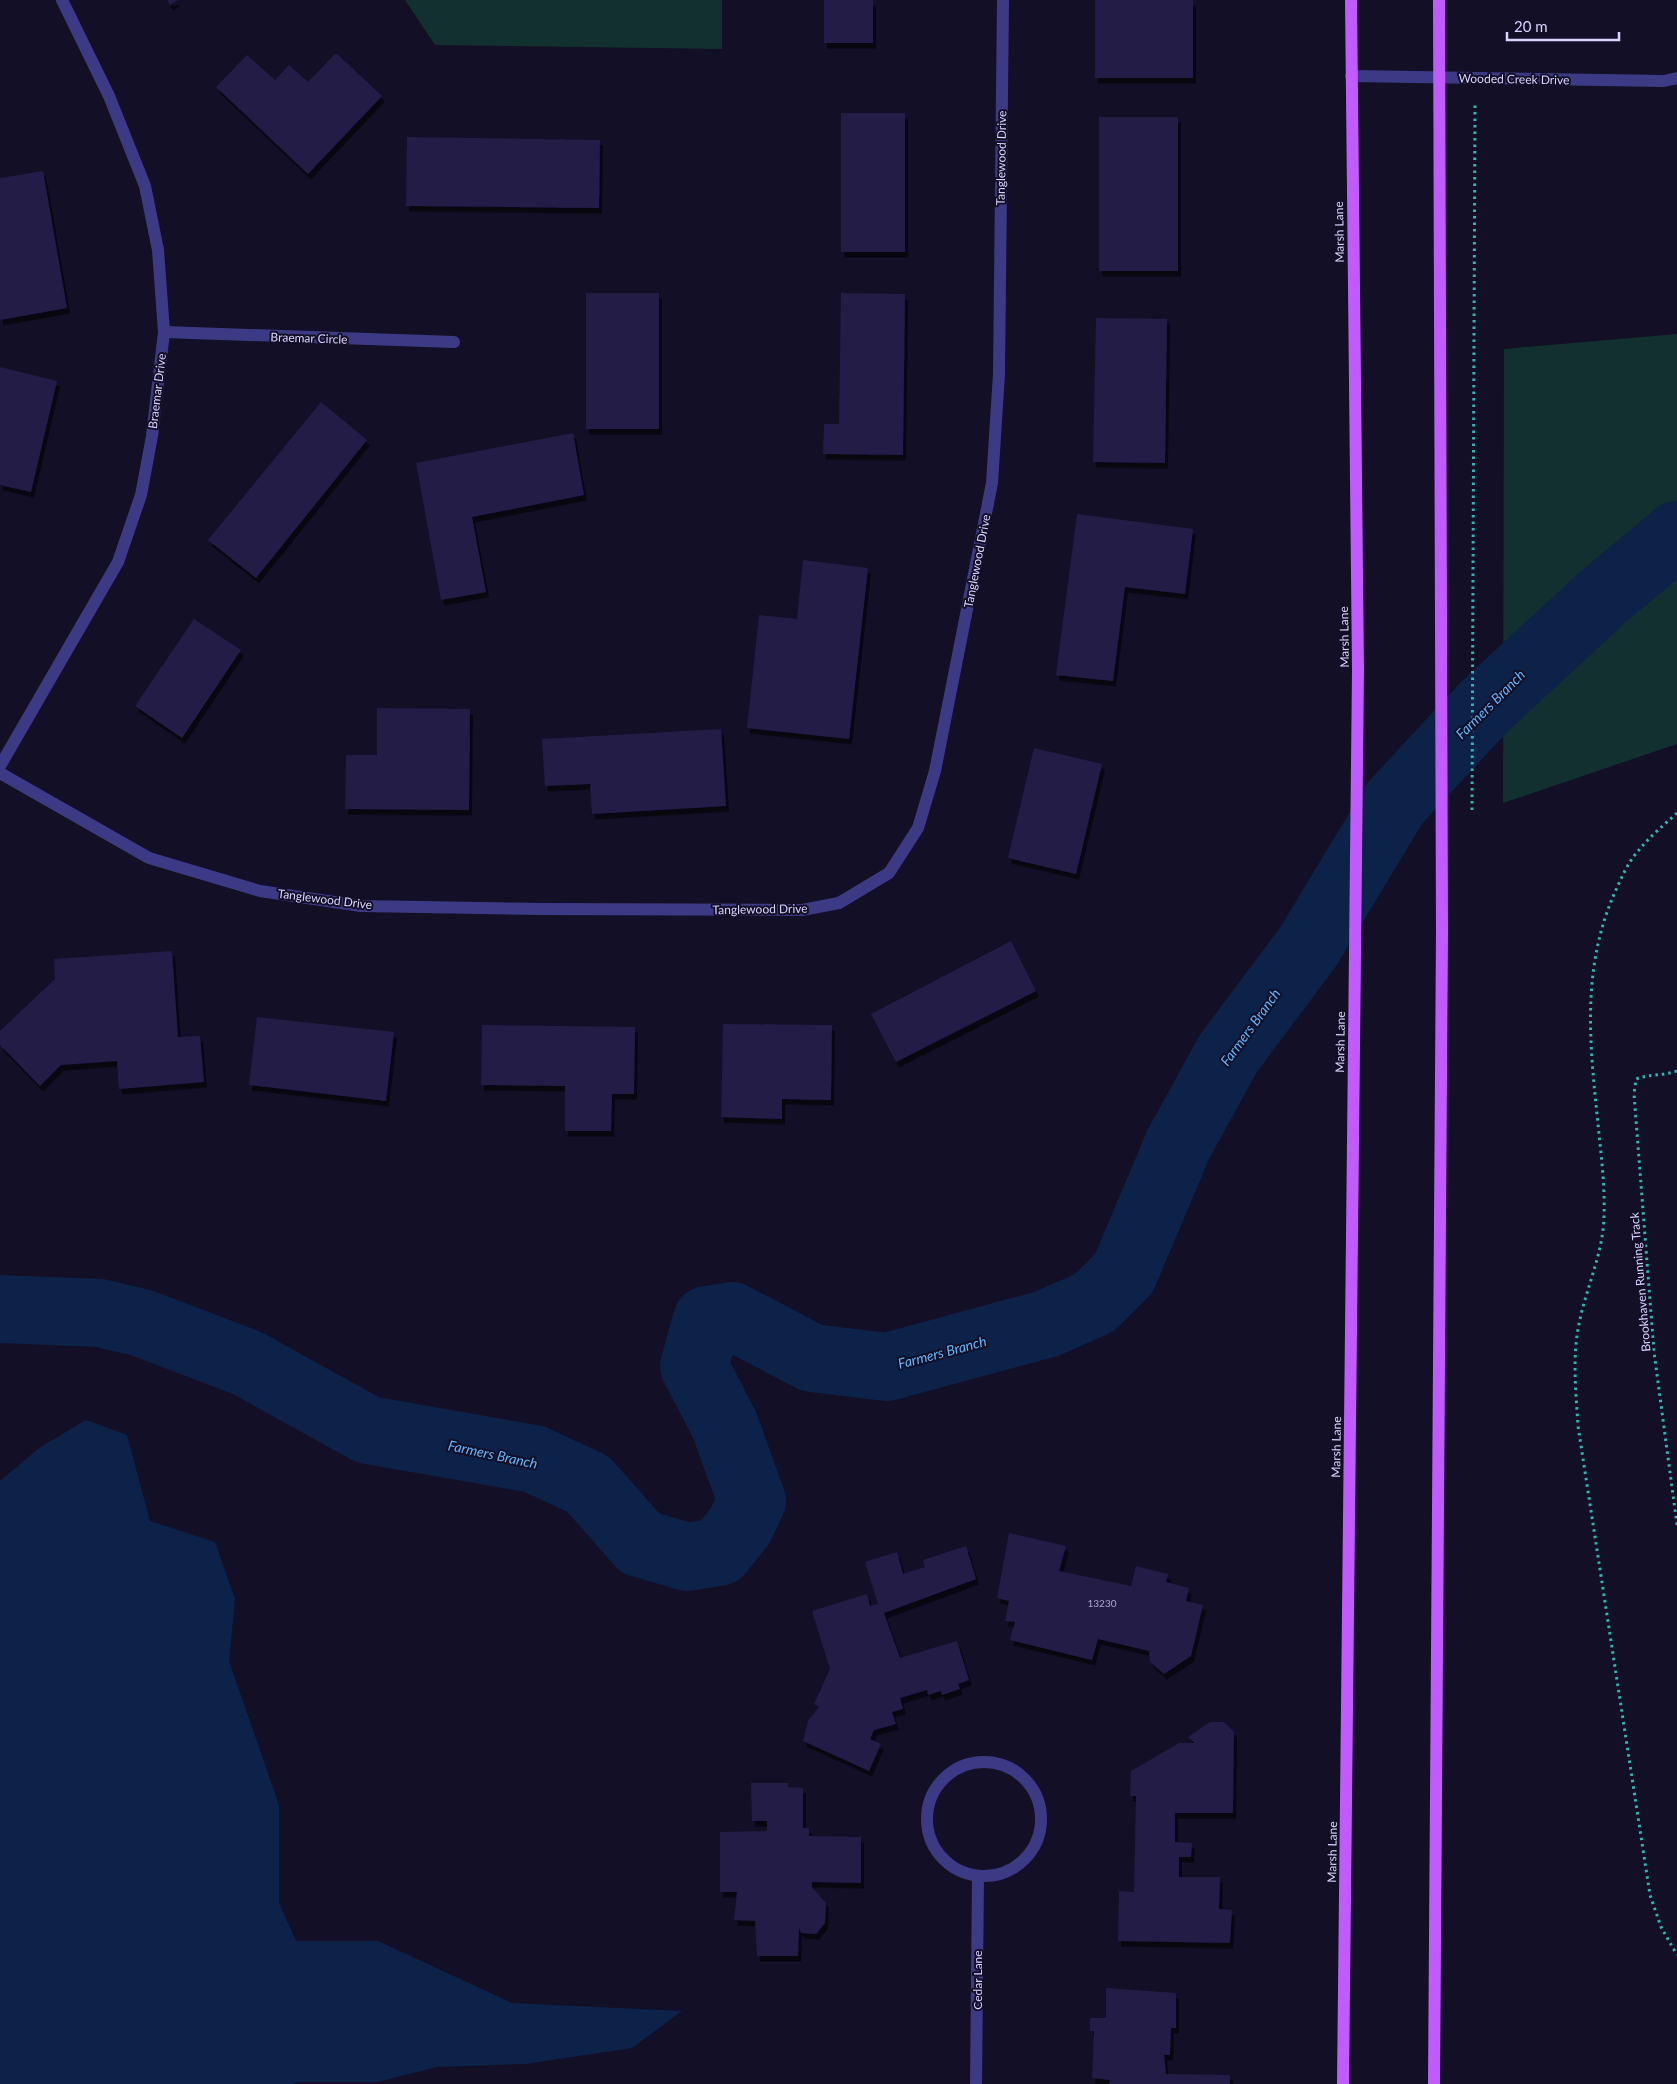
<svg xmlns="http://www.w3.org/2000/svg" width="1677" height="2084" viewBox="0 0 1677 2084" font-family="Lato,sans-serif">
  <defs>
    <filter id="shadow"><feDropShadow dx="3" dy="5.5" stdDeviation="0" flood-color="#0009"/></filter>
  </defs>
  <rect width="100%" height="100%" fill="#130f26"/>
  <g fill="#12302f">
    <polygon points="405,0 722,0 722,49 435,45"/>
    <polygon points="1677,334 1677,744 1503,803 1504,349"/>
  </g>
  <polygon fill="#0c2248" points="86,1420 127,1435 150,1521 215,1542 235,1599 229,1661 279,1805 279,1903 296,1941 378,1941 512,2003 682,2011 632,2048 525,2064 437,2067 377,2082 296,2082 293,2084 0,2084 0,1481 39,1448"/>
  <g fill="none" stroke-linecap="round" stroke-linejoin="round">
    <polyline stroke="#0c2248" stroke-width="68" points="0,1309 100,1313 142,1323 247,1363 368,1430 534,1459 588,1484 640,1543 687,1557 719,1552 740,1526 752,1501 725,1426 694,1366 707,1320 732,1316 812,1358 887,1367 1046,1324 1094,1303 1124,1273 1178,1145 1228,1054 1308,947 1395,803 1484,707 1604,596 1677,535"/>
  </g>
  <g fill="#241b47" filter="url(#shadow)">
    <polygon points="167,0 178,0 170,5"/>
    <rect x="824" y="0" width="49" height="43"/>
    <rect x="1095" y="0" width="98" height="78"/>
    <polygon points="336,53 382,96 308,174 216,87 247,55 275,80 289,65 308,82"/>
    <rect x="841" y="113" width="64" height="139"/>
    <rect x="1099" y="117" width="79" height="154"/>
    <polygon points="407,137 600,140 599,208 406,206"/>
    <polygon points="43,171 67,308 0,320 0,178"/>
    <rect x="586" y="293" width="73" height="136"/>
    <polygon points="841,293 905,294 903,455 823,454 824,424 839,424"/>
    <polygon points="1096,318 1167,319 1165,463 1093,462"/>
    <polygon points="0,367 57,381 31,492 0,485"/>
    <polygon points="321,402 367,440 256,578 208,540"/>
    <polygon points="573,433 584,495 472,517 486,592 441,600 416,463"/>
    <polygon points="1077,514 1193,529 1185,594 1125,587 1113,681 1056,675"/>
    <polygon points="803,560 868,568 849,739 747,728 759,615 797,619"/>
    <polygon points="194,619 241,650 182,738 135,706"/>
    <polygon points="377,708 470,709 469,810 345,809 346,755 377,755"/>
    <polygon points="721,729 726,806 592,814 590,784 545,786 542,739"/>
    <polygon points="1034,748 1102,764 1076,874 1008,858"/>
    <polygon points="1011,941 1036,991 896,1062 871,1014"/>
    <polygon points="172,951 178,1037 200,1036 204,1082 119,1089 117,1061 61,1065 40,1086 0,1045 0,1031 55,979 54,959"/>
    <polygon points="257,1017 394,1032 386,1101 249,1085"/>
    <polygon points="723,1024 832,1025 831,1100 782,1099 782,1119 721,1117"/>
    <polygon points="482,1025 635,1027 634,1094 612,1094 611,1131 565,1131 565,1086 481,1085"/>
    <polygon points="1009,1533 1066,1546 1059,1571 1131,1586 1136,1566 1168,1574 1166,1582 1189,1588 1186,1601 1203,1605 1191,1656 1164,1674 1150,1662 1149,1651 1098,1639 1092,1660 1010,1640 1015,1622 1005,1621 1009,1601 997,1598"/>
    <polygon points="966,1546 976,1579 884,1613 900,1658 957,1641 969,1680 958,1684 960,1689 942,1695 941,1691 928,1695 927,1690 900,1698 903,1709 892,1712 896,1724 874,1730 870,1739 881,1744 869,1771 803,1741 808,1721 819,1707 814,1704 830,1669 812,1611 867,1594 870,1606 878,1604 865,1562 897,1552 903,1574 925,1567 923,1560"/>
    <polygon points="1210,1722 1224,1722 1234,1732 1233,1813 1175,1813 1175,1842 1192,1843 1191,1857 1179,1857 1179,1877 1220,1877 1219,1909 1232,1910 1230,1943 1118,1941 1119,1891 1134,1892 1136,1796 1130,1796 1131,1771 1179,1743 1195,1743 1188,1737"/>
    <polygon points="751,1783 788,1783 788,1787 803,1788 803,1828 809,1828 809,1836 861,1837 861,1883 812,1882 812,1887 826,1903 825,1923 816,1934 801,1933 799,1928 798,1956 757,1956 755,1921 734,1920 737,1892 720,1892 720,1832 767,1831 767,1821 752,1821"/>
    <polygon points="1106,1988 1176,1993 1176,2028 1171,2028 1170,2055 1164,2055 1166,2074 1230,2075 1230,2084 1109,2084 1110,2080 1092,2078 1094,2031 1090,2031 1090,2018 1106,2018"/>
  </g>
  <g fill="none" stroke-linecap="round" stroke-linejoin="round">
    <g stroke="#2fb8b0" stroke-width="3" stroke-dasharray="2.5 4" stroke-linecap="butt">
      <polyline points="1472,810 1475,103"/>
      <path d="M1677,813c-13,12 -27,23 -38,37 -12,13 -20,33 -27,49 -32,79 -21,154 -13,235 3,28 6,56 5,83 -1,37 -18,71 -25,107 -7,33 -3,68 -1,102l72,469 11,32 16,28"/>
      <path d="M1677,1071c-15,5 -28,3 -41,8l-2,15 20,258 23,173"/>
    </g>
    <g stroke="#3d3a85" stroke-width="12">
      <polyline points="1351,76 1664,81 1677,78"/>
      <polyline points="164,332 454,342"/>
      <polyline points="0,766 118,562 141,495 152,436 164,332 158,250 145,186 109,96 62,0"/>
      <polyline points="0,773 149,858 260,891 361,906 541,909 802,910 839,903 889,873 918,828 935,771 992,483 999,374 1003,0"/>
      <circle cx="984" cy="1819" r="57"/>
      <polyline points="976,2084 978,1876"/>
    </g>
    <g stroke="#c25bff" stroke-width="12">
      <polyline points="1343,2084 1358,670 1351,0"/>
      <polyline points="1434,2084 1442,932 1439,0"/>
    </g>
  </g>
  <g text-anchor="middle" dominant-baseline="central" stroke-width="4" stroke-linejoin="round" paint-order="stroke">
    <g font-size="10" fill="#aca6d1">
      <text x="1102" y="1603">13230</text>
    </g>
    <g font-size="12" fill="#d9d4ff" stroke="#130f26">
      <text transform="translate(1514 79) rotate(1)">Wooded Creek Drive</text>
      <text transform="translate(1001 158) rotate(-89)">Tanglewood Drive</text>
      <text transform="translate(1339 232) rotate(-91)">Marsh Lane</text>
      <text transform="translate(309 338) rotate(2)">Braemar Circle</text>
      <text transform="translate(157 391) rotate(-83)">Braemar Drive</text>
      <text transform="translate(977 561) rotate(-79)">Tanglewood Drive</text>
      <text transform="translate(1344 637) rotate(-91)">Marsh Lane</text>
      <text transform="translate(325 899) rotate(7)">Tanglewood Drive</text>
      <text transform="translate(760 909) rotate(-1)">Tanglewood Drive</text>
      <text transform="translate(1340 1042) rotate(-89)">Marsh Lane</text>
      <text transform="translate(1640 1282) rotate(-95)">Brookhaven Running Track</text>
      <text transform="translate(1336 1447) rotate(-89)">Marsh Lane</text>
      <text transform="translate(1332 1852) rotate(-89)">Marsh Lane</text>
      <text transform="translate(977 1980) rotate(-90)">Cedar Lane</text>
    </g>
    <g font-size="14" font-style="italic" fill="#62b6ff" stroke="#130f26">
      <text transform="translate(1490 704) rotate(-45)">Farmers Branch</text>
      <text transform="translate(1250 1027) rotate(-54)">Farmers Branch</text>
      <text transform="translate(942 1352) rotate(-15)">Farmers Branch</text>
      <text transform="translate(493 1454) rotate(12)">Farmers Branch</text>
    </g>
  </g>
  <path d="M1507 32v8h112v-8" fill="none" stroke="#d9d4ff" stroke-width="2.5"/>
  <text x="1514" y="32" font-size="15" fill="#d9d4ff" stroke="#130f26" stroke-width="4" paint-order="stroke">20 m</text>
</svg>
